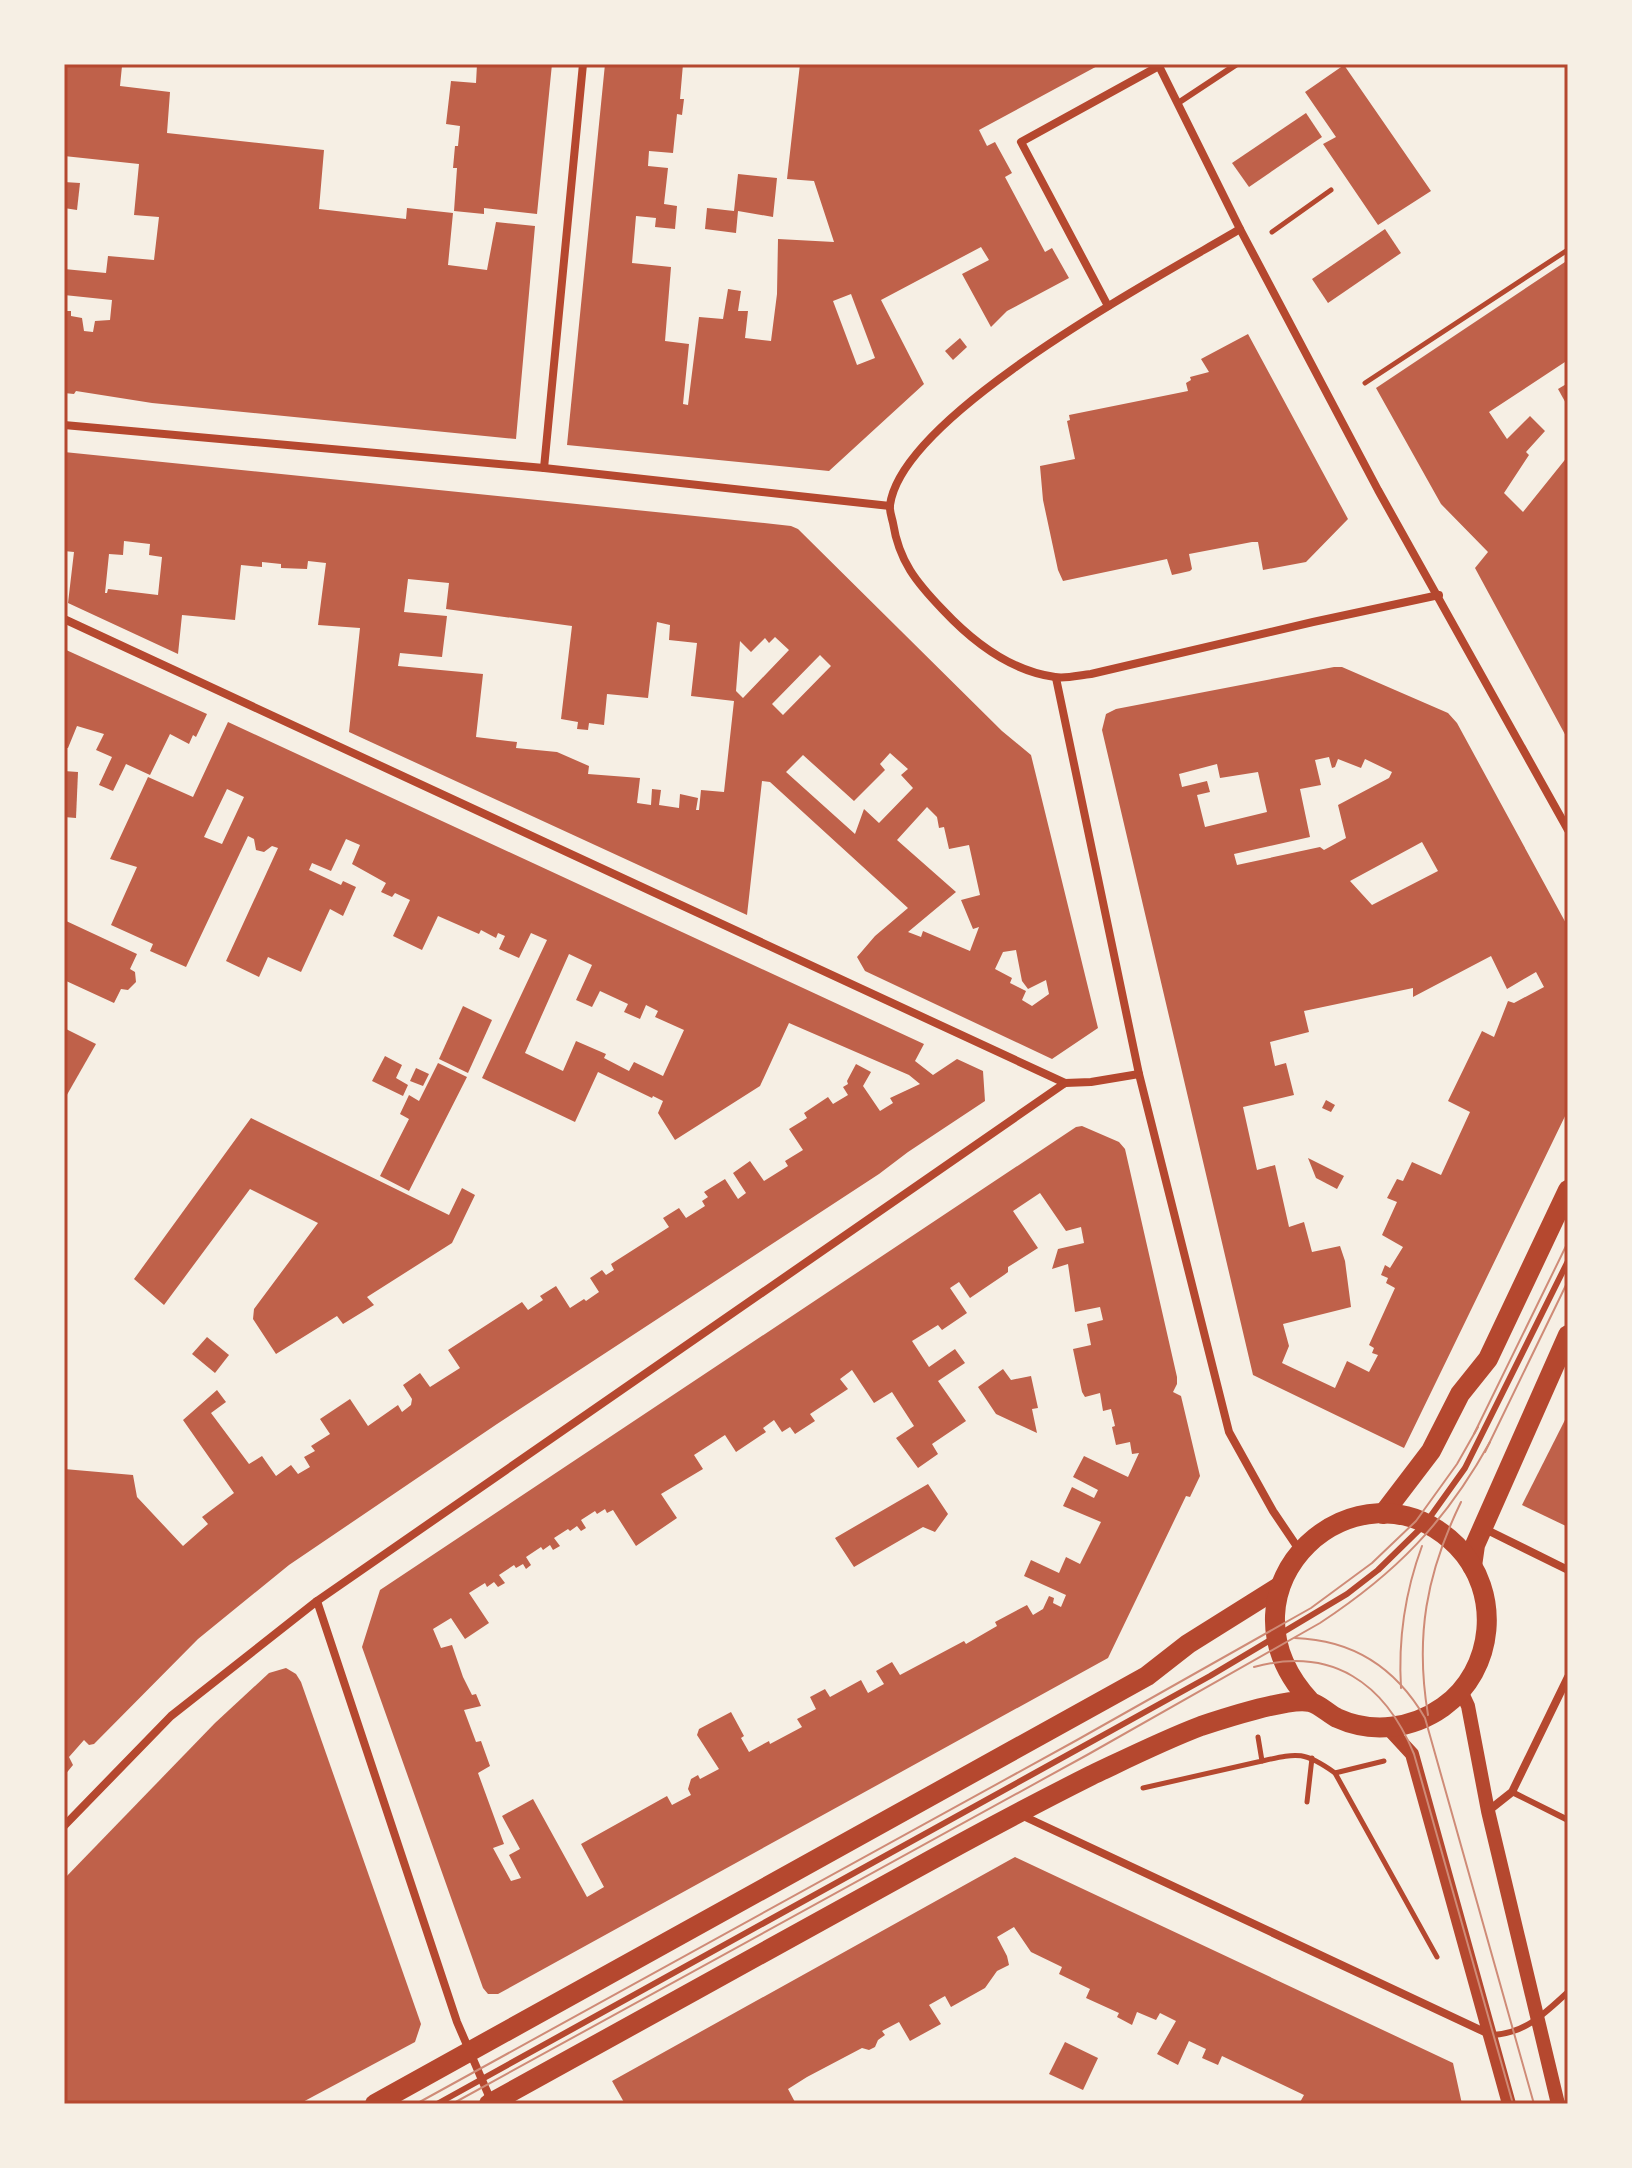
<svg xmlns="http://www.w3.org/2000/svg" width="1632" height="2168" viewBox="0 0 1632 2168" font-family="'Fira Sans',sans-serif">
  <rect width="100%" height="100%" fill="#f6efe4"/>
  <g fill="#bf614a" fill-rule="evenodd">
    <polygon points="64,64 122,66 120,86 170,92 167,133 324,150 319,209 406,219 407,208 453,213 448,265 487,270 496,222 535,226 516,439 152,403 76,391 74,394 64,393 64,311 71,311 71,316 82,318 84,331 93,332 95,321 110,320 112,300 64,295 64,269 106,273 108,256 154,260 159,217 134,215 139,164 64,156"/>
    <polygon points="477,64 552,64 537,214 484,208 484,214 454,211 457,168 453,168 455,146 458,146 460,126 446,124 451,81 476,83"/>
    <path d="M605,64h78l-3,35h4l-2,16 -5,-1 -4,39 -24,-2 -1,15 20,2 -4,36 13,2 -2,23 -20,-2 1,-9 -20,-2 -4,47 39,4 -6,74 24,3 -6,60 5,1 11,-88 24,2 5,-30 13,2 -3,20h10l-3,27 26,3 6,-47 1,-55 56,3 -20,-61 -27,-2 13,-115h301l-122,66 8,16 8,-4 17,31 -7,4 40,75 7,-4 17,30 -62,33 -16,16 -29,-53 27,-14 -8,-13 -100,53 43,84 -95,87 -262,-26zM851,294l24,64 -18,7 -24,-64z"/>
    <polygon points="1344,65 1431,191 1378,225 1323,144 1336,137 1305,92"/>
    <polygon points="1306,113 1322,137 1249,187 1232,163"/>
    <polygon points="738,174 777,178 773,217 738,211 736,233 705,229 707,208 734,211"/>
    <polygon points="64,182 80,183 77,210 64,208"/>
    <polygon points="1385,229 1401,253 1328,303 1312,279"/>
    <polygon points="1568,260 1568,360 1489,412 1507,439 1530,416 1545,431 1526,452 1529,455 1504,493 1523,512 1568,456 1568,740 1475,568 1488,552 1441,504 1376,388"/>
    <polygon points="1248,334 1348,519 1306,562 1263,570 1258,542 1252,542 1189,554 1192,569 1190,571 1172,575 1167,559 1063,581 1058,570 1043,500 1040,466 1075,459 1067,421 1070,420 1069,415 1188,391 1186,383 1191,380 1190,377 1209,372 1201,359"/>
    <polygon points="960,338 967,347 953,360 945,351"/>
    <polygon points="1568,383 1568,407 1558,389"/>
    <path d="M64,452l690,70 37,4 7,3 204,202 29,24 67,273 -46,31 -187,-88 -8,-14 18,-21 33,-28 -138,-126 -8,-1 -15,134 -398,-183 11,-104 -42,-3 8,-62 -18,-2 -1,8 -26,-1v-4l-19,-2v5l-21,-2 -6,55 -53,-5 -4,39 -110,-51 6,-51 -10,-1zM124,541l26,3 -1,11 13,2 -4,38 -50,-6 -1,4h-2l4,-39 14,1zM408,579l41,4 -3,26 126,17 -11,93 17,3 -1,7 11,1 1,-7 15,2 3,-31 41,4 9,-76 13,3 -1,15 28,3 -6,53 43,5 -10,91 -23,-2 -2,20h-3l2,-12 -18,-4 -1,14 -20,-3 2,-15 -9,-1 -1,16 -14,-2 3,-25 -52,-4 1,-8 -32,-14 -41,-4 1,-6 -41,-5 7,-63 -85,-8 2,-13 42,4 5,-41 -43,-4zM775,637l14,13 -46,48 -7,-7 4,-50 11,11 14,-14 4,5zM820,655l11,11 -48,49 -11,-11zM890,753l18,16 -7,6 12,13 -34,35 -15,-14 -9,25 -69,-62 17,-17 51,46 31,-31 -5,-6zM927,807l10,10 2,11 5,-1 5,22 20,-4 11,50 -19,5 12,29 6,-2 -9,24 -47,-20 -2,6 -13,-5 48,-40 -59,-52zM1016,950l6,31 6,8 18,-9 3,14 -17,12 -10,-6 4,-9 -16,-8 2,-5 -17,-9 8,-17z"/>
    <polygon points="64,649 207,714 196,737 193,735 189,744 170,734 150,775 126,764 113,791 99,785 112,757 96,750 104,734 77,726 68,748 64,748"/>
    <path d="M1334,667h8l106,46 9,10 111,204v183l-164,338 -151,-73 -151,-645 4,-16 10,-5zM1329,757l3,11 3,-1 3,-8 23,9 4,-9 27,13 -3,6 -51,27 8,33 -22,12 -4,-3 -83,18 -3,-11 76,-17 -10,-48 21,-4 -6,-25zM1217,764l3,14 38,-6 9,40 -62,15 -8,-32 13,-3 -3,-11 -25,6 -3,-13zM1422,842l16,29 -66,34 -22,-24zM1491,956l16,33 29,-17 8,15 -30,16 -6,-2 -14,36 -12,-6 -34,70 22,11 -29,63 -29,-13 -9,19 -6,-2 -10,19 10,4 -15,33 21,12 -13,21 -5,-3 -4,10 7,3 -2,5 9,5 -26,57 5,3 -2,5 6,2 -9,17 -22,-11 -12,27 -53,-25 7,-17 -6,-22 68,-17 -6,-46 -5,-15 -28,6 -8,-30 -15,5 -14,-62 -18,5 -14,-63 51,-12 -8,-32 -11,3 -5,-24 39,-10 -5,-21 109,-23v9z"/>
    <path d="M228,722l696,322 -9,17 18,14 24,-16 26,12 2,30 -77,51 -29,22 -382,250 -208,141 -91,74 -104,105 -5,1 -5,-5 -15,17 4,8 -9,11v-307l69,6 4,22 46,49 25,-22 -6,-7 32,-24 -51,-73 34,-30 9,12 -15,11 38,51 13,-8 14,20 15,-11 7,9 12,-7 -6,-10 11,-6 -4,-5 19,-12 -10,-15 30,-20 18,27 30,-21 4,7 9,-7 1,-6 -9,-14 17,-12 10,14 30,-19 -12,-18 74,-48 6,8 15,-10 -3,-4 16,-10 14,22 14,-9 2,2 13,-9 -9,-14 12,-8 4,5 8,-5 -3,-6 58,-37 -6,-9 16,-10 7,10 19,-12 -3,-5 6,-4 -4,-5 21,-13 13,20 8,-6 -13,-20 17,-12 14,20 24,-15 -3,-5 18,-11 -14,-21 18,-11 -3,-5 24,-16 5,7 15,-9 -5,-8 5,-3 -1,-3 9,-17 15,8 -8,14 17,25 13,-8 -3,-5 30,-14 -11,-9 -120,-52 -29,63 -85,54 -17,-27 5,-12 -10,-5 -1,2 -54,-26 -23,50 -93,-44 65,-138 -16,-7 -12,25 -20,-9 6,-13 -7,-3 -2,5 -15,-8 -2,4 -41,-18 -16,34 -29,-14 17,-36 -15,-7 -3,4 -11,-5 5,-9 -34,-19 8,-19 -14,-6 -15,32 -19,-8 -3,7 32,15 2,-4 13,6 -13,29 -13,-7 -29,63 -33,-15 -9,20 -33,-16 52,-113 -6,-2 -8,6 -8,-2 -2,-11 -6,-3 -62,131 -36,-16 3,-7 -42,-19 26,-58 -27,-8 38,-82 45,20zM227,789l17,8 -22,47 -18,-7zM569,954l23,11 -16,35 16,7 8,-16 28,13 -4,8 16,7 6,-14 12,6 -3,6 29,13 -21,46 -29,-14 -5,9 -25,-13 2,-4 -30,-13 -13,30 -38,-18z"/>
    <polygon points="64,771 78,772 76,818 64,817"/>
    <polygon points="64,920 137,954 130,969 135,972 136,982 128,990 121,989 114,1003 64,980"/>
    <polygon points="463,1006 492,1020 468,1073 439,1059"/>
    <polygon points="64,1028 96,1044 64,1100"/>
    <polygon points="385,1056 402,1065 396,1078 408,1085 403,1096 372,1081"/>
    <polygon points="438,1063 467,1077 409,1191 380,1176 409,1119 400,1114 409,1095 419,1101"/>
    <polygon points="416,1068 429,1074 423,1086 410,1081"/>
    <polygon points="1326,1100 1335,1105 1331,1112 1322,1108"/>
    <polygon points="251,1118 449,1215 462,1188 475,1195 452,1243 367,1297 374,1305 343,1324 337,1316 276,1354 253,1319 254,1309 318,1223 250,1189 164,1305 134,1279"/>
    <path d="M1082,1126l37,16 6,7 52,228v7l-4,8 8,4 19,80 -10,21 -4,-1 -78,162 -610,336h-10l-5,-6 -121,-341 18,-57 696,-463zM1040,1193l26,38 15,-4 3,16 -26,6 -6,20 16,-5 7,48 25,-5 3,13 -16,4 4,21 -18,4 9,43 3,5 15,-4 3,18 8,-2 4,17 -3,1 4,18 14,-3 2,12 7,-1 -11,24 -44,-21 -11,21 25,13 -4,8 -22,-11 -9,19 38,16 -21,42 -14,-7 -7,16 -28,-13 -7,16 42,19 -5,12 -8,-4 1,-5 -5,-2 -6,13 -10,6 -6,-10 -32,17 2,4 -31,18 -2,-3 -64,34 -8,-13 -16,9 8,13 -16,9 -7,-13 -31,17 -5,-8 -15,8 6,12 -19,10 5,8 -32,17 -1,-3 -20,11 -8,-14 3,-2 -13,-24 -32,17 -2,6 22,34 -19,10 -2,-4 -7,4 -3,10 3,6 -19,10 -5,-9 -86,48 23,43 -17,10 -54,-98 -31,17 18,33 -11,6 12,23 -10,3 -18,-33 11,-4 -26,-71 12,-7 -9,-25 -5,1 -12,-32 17,-4 -5,-12 -4,1 -9,-18 -11,-32 -11,3 -8,-19 18,-11 14,21 24,-16 -20,-30 16,-10 2,4 7,-5 4,5 7,-4 -6,-8 15,-10 2,3 7,-4 3,5 5,-4 -5,-8 15,-10 2,3 7,-5 3,5 7,-4 -6,-8 14,-9 2,2 7,-5 4,5 5,-3 -5,-8 14,-9 2,3 8,-5 2,4 6,-3 23,36 41,-28 -16,-24 42,-25 -9,-14 31,-20 11,17 30,-20 -3,-4 11,-8 8,12 8,-5 5,7 20,-13 -5,-7 38,-25 -8,-10 12,-9 22,33 18,-11 22,34 -18,12 22,30 20,-14 -6,-10 34,-23 -28,-40 27,-18 -10,-14 -26,18 -17,-26 26,-16 4,5 25,-17 -17,-25 9,-6 11,16 34,-23 4,-3v-5l30,-19 -25,-37z"/>
    <polygon points="1308,1158 1344,1176 1337,1189 1316,1178"/>
    <polygon points="207,1337 229,1355 215,1373 192,1354"/>
    <polygon points="1003,1369 1011,1380 1031,1376 1038,1408 1032,1409 1037,1433 996,1414 978,1387"/>
    <polygon points="1568,1414 1568,1527 1522,1505"/>
    <polygon points="928,1484 948,1514 935,1532 923,1527 854,1567 835,1538"/>
    <polygon points="286,1668 296,1674 301,1682 421,2024 415,2042 299,2104 64,2104 64,1879 215,1723 269,1673"/>
    <polygon points="1015,1857 1453,2063 1462,2104 1299,2104 1304,2095 1222,2056 1218,2065 1202,2058 1206,2049 1189,2041 1178,2065 1157,2054 1176,2021 1160,2013 1156,2020 1137,2012 1132,2025 1117,2017 1119,2013 1086,1998 1090,1989 1059,1974 1062,1967 1031,1952 1014,1927 997,1937 1007,1956 1009,1965 997,1971 985,1988 951,2007 945,1996 929,2005 941,2024 910,2041 899,2022 882,2031 885,2035 878,2040 875,2047 869,2050 862,2048 807,2077 788,2089 796,2104 625,2104 612,2081"/>
    <polygon points="1065,2042 1098,2058 1083,2090 1049,2074"/>
  </g>
  <g fill="none" stroke-linecap="round" stroke-linejoin="round">
    <g stroke="#b5482f" stroke-width="5">
      <polyline points="1272,232 1331,190"/>
      <polyline points="1365,383 1566,251"/>
      <path d="M1262,1761c36,-8 42,-10 73,12"/>
      <polyline points="1384,1761 1335,1773 1437,1957"/>
      <polyline points="1143,1788 1262,1761 1258,1737"/>
      <polyline points="1307,1802 1312,1758"/>
    </g>
    <g stroke="#b5482f" stroke-width="6">
      <polyline points="1178,103 1237,64"/>
      <polyline points="1512,1792 1568,1820"/>
      <path d="M1493,2035c33,-2 52,-22 75,-43"/>
      <polyline points="437,2104 1210,1676 1347,1594 1378,1570 1425,1524 1465,1468 1568,1261"/>
    </g>
    <g stroke="#b5482f" stroke-width="8">
      <polyline points="1158,64 1240,229 1378,490 1568,830"/>
      <path d="M1240,229c-79,47 -338,184 -350,276 -1,5 2,13 3,18 6,38 23,59 50,87 30,32 67,61 112,67 11,2 25,-2 36,-3l222,-52 126,-27"/>
      <polyline points="1108,306 1021,142 1159,66"/>
      <polyline points="64,425 544,468 890,506"/>
      <polyline points="544,468 583,64"/>
      <polyline points="64,619 1065,1083"/>
      <polyline points="1056,678 1139,1074 1229,1432 1273,1511 1300,1551"/>
      <polyline points="1485,1529 1568,1570"/>
      <polyline points="317,1601 457,2022 492,2103"/>
      <polyline points="1488,1811 1512,1792 1568,1677"/>
      <polyline points="1021,1815 1489,2034"/>
      <polyline points="64,1826 171,1716 317,1601 1065,1083 1091,1082 1139,1074"/>
    </g>
    <g stroke="#b5482f" stroke-width="14">
      <polyline points="1461,1691 1468,1706 1488,1811 1558,2104"/>
      <polyline points="1388,1728 1412,1754 1509,2104"/>
    </g>
    <g stroke="#b5482f" stroke-width="20">
      <polyline points="1383,1514 1431,1451 1460,1394 1488,1359 1568,1190"/>
      <polyline points="1472,1566 1475,1545 1568,1335"/>
      <polyline points="375,2104 1147,1676 1188,1644 1279,1587"/>
      <path d="M489,2104c138,-76 275,-152 413,-228 63,-35 126,-69 190,-101 36,-17 72,-35 109,-49 21,-7 89,-29 109,-24 9,2 19,12 27,16 35,16 75,11 106,-11 52,-37 59,-115 14,-161 -97,-97 -253,41 -146,156"/>
    </g>
    <g stroke="#cf8b77" stroke-width="2">
      <polyline points="1474,1434 1568,1242"/>
      <polyline points="1485,1452 1568,1281"/>
      <path d="M1295,1638c58,2 101,30 130,80l109,386"/>
      <path d="M1254,1667c78,-21 131,16 160,87l99,350"/>
      <path d="M1401,1688c-3,-50 4,-96 21,-142"/>
      <path d="M1428,1715c-13,-78 -2,-141 33,-213"/>
      <polyline points="416,2104 1077,1740 1311,1608 1372,1563 1416,1521 1457,1464 1478,1427"/>
      <path d="M452,2104l635,-349 233,-132c76,-50 125,-100 170,-181"/>
    </g>
  </g>
  <rect width="1632" height="2168" fill="none" stroke="#f6efe4" stroke-width="132"/>
  <rect x="66" y="66" width="1500" height="2036" fill="none" stroke="#b5482f" stroke-width="3"/>
</svg>
